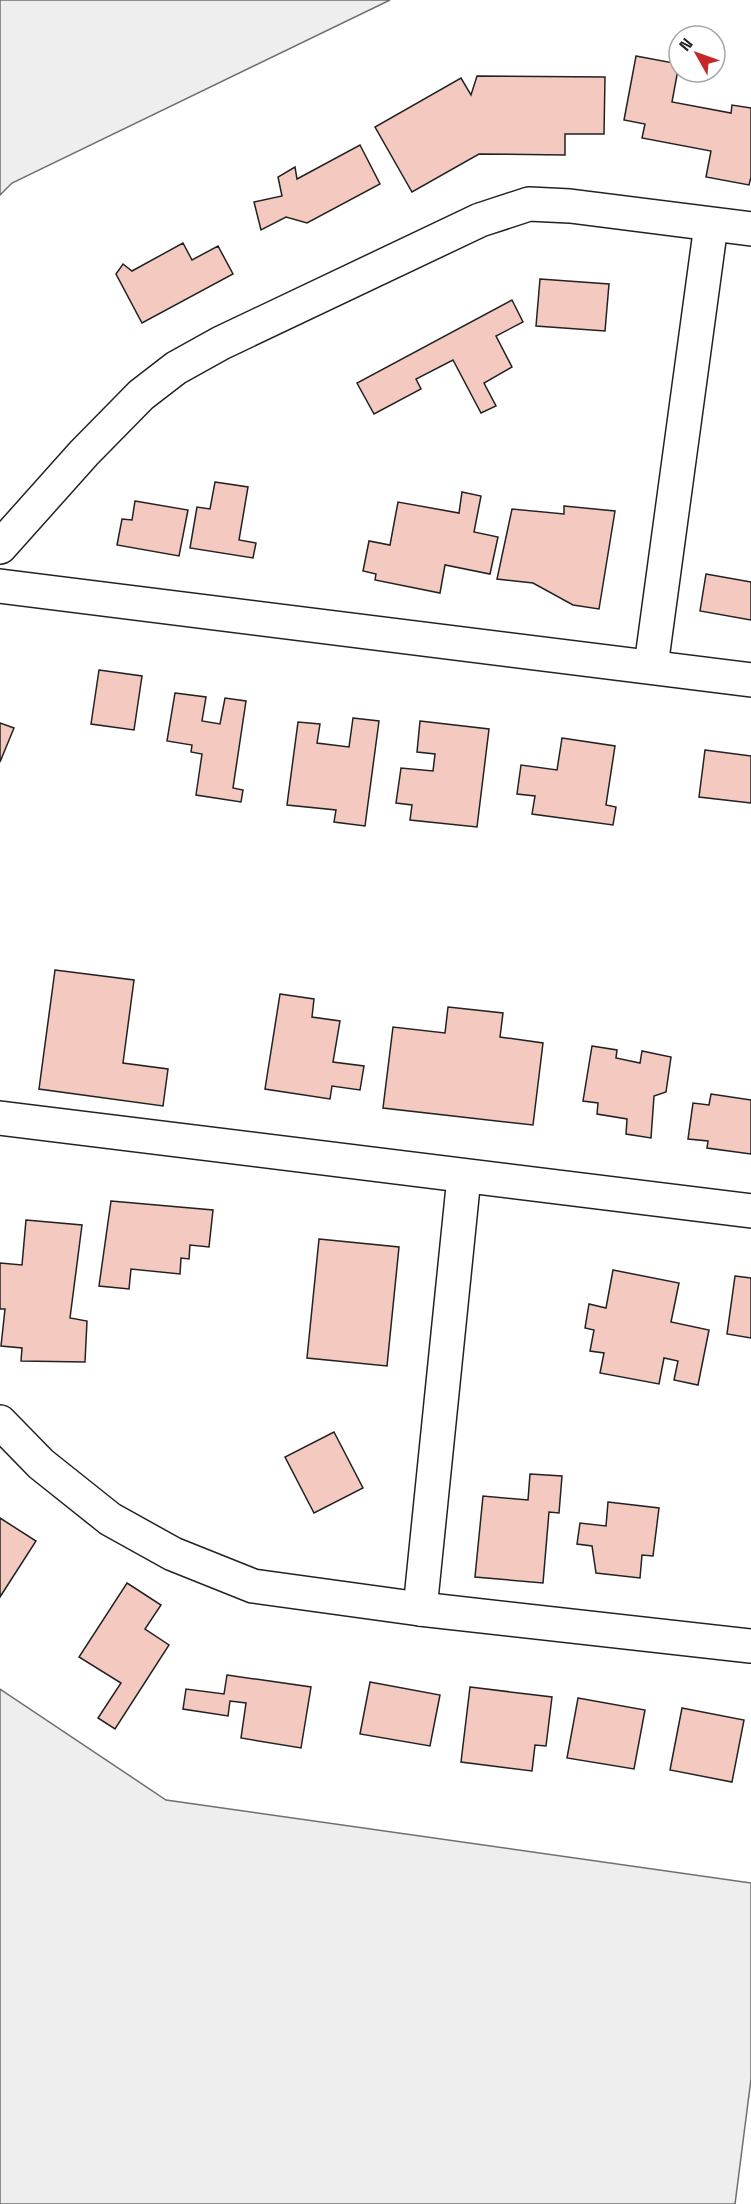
<svg xmlns="http://www.w3.org/2000/svg" width="751" height="2204" viewBox="0 0 751 2204" font-family="'Space Grotesk',sans-serif">
  <rect width="100%" height="100%" fill="#fff"/>
  <g fill="#eee" stroke="#6f6f6f" stroke-width="1.5">
    <polygon points="0,0 390,0 12,183 0,195"/>
    <polygon points="0,1689 166,1800 751,1883 751,2079 735,2204 0,2204"/>
  </g>
  <g fill="#f3c9c0" stroke="#222" stroke-width="1.5">
    <polygon points="636,56 679,64 672,102 731,113 732,105 751,108 751,177 749,185 706,177 711,151 642,138 645,124 624,120"/>
    <polygon points="477,76 605,77 604,134 565,134 565,155 479,154 412,192 375,127 461,78 471,95"/>
    <polygon points="360,145 380,184 307,223 286,217 261,230 254,202 282,196 278,177 295,167 297,179"/>
    <polygon points="183,243 192,260 218,246 233,274 142,323 116,274 123,264 132,271"/>
    <polygon points="540,279 609,284 605,331 536,326"/>
    <polygon points="512,300 523,322 496,336 512,367 484,383 496,406 481,413 453,360 416,379 421,389 374,414 357,383"/>
    <polygon points="215,482 248,487 239,540 256,543 253,558 190,548 197,507 210,509"/>
    <polygon points="462,492 481,496 474,532 498,537 490,574 445,565 440,593 375,580 376,574 363,571 369,541 390,545 398,502 459,513"/>
    <polygon points="135,501 188,510 179,556 117,545 122,519 132,520"/>
    <polygon points="564,506 615,511 599,609 573,605 533,583 497,579 512,509 564,514"/>
    <polygon points="706,574 751,582 751,620 700,611"/>
    <polygon points="99,670 142,676 134,730 91,724"/>
    <polygon points="175,693 206,697 202,721 220,724 225,698 246,701 233,788 243,790 241,802 196,795 202,754 191,752 192,745 167,741"/>
    <polygon points="353,718 379,721 365,826 334,822 336,810 287,805 298,722 320,724 317,743 349,747"/>
    <polygon points="420,721 489,729 477,827 410,820 412,805 396,803 401,768 433,771 435,754 417,752"/>
    <polygon points="0,723 14,728 0,762"/>
    <polygon points="562,738 615,746 606,805 616,807 613,825 532,814 535,796 517,794 521,765 557,770"/>
    <polygon points="705,750 751,756 751,803 699,797"/>
    <polygon points="55,970 134,980 123,1063 168,1069 163,1106 39,1089"/>
    <polygon points="280,994 314,999 312,1017 340,1021 333,1062 364,1066 360,1090 332,1086 330,1099 265,1089"/>
    <polygon points="448,1007 503,1013 500,1037 543,1043 533,1125 383,1108 393,1027 445,1033"/>
    <polygon points="592,1046 617,1050 616,1058 640,1063 642,1051 671,1057 666,1092 654,1096 651,1138 626,1134 627,1119 597,1114 598,1103 583,1101"/>
    <polygon points="711,1094 751,1100 751,1154 707,1148 708,1141 688,1139 693,1103 709,1105"/>
    <polygon points="111,1201 213,1210 209,1247 190,1245 189,1259 181,1258 180,1274 131,1269 129,1289 99,1286"/>
    <polygon points="26,1220 82,1225 70,1318 87,1321 85,1362 21,1361 22,1348 1,1346 5,1309 0,1309 0,1263 22,1265"/>
    <polygon points="319,1239 399,1247 387,1366 307,1358"/>
    <polygon points="613,1270 679,1283 671,1322 709,1330 698,1385 674,1380 678,1361 664,1358 659,1384 600,1373 604,1353 590,1351 594,1330 585,1328 589,1304 606,1308"/>
    <polygon points="735,1276 751,1278 751,1338 727,1334"/>
    <polygon points="334,1432 363,1488 314,1513 285,1457"/>
    <polygon points="530,1474 562,1476 559,1513 549,1512 543,1583 475,1577 483,1496 528,1500"/>
    <polygon points="608,1502 659,1508 653,1556 642,1555 640,1578 596,1573 592,1546 577,1544 580,1523 606,1526"/>
    <polygon points="0,1518 36,1541 0,1597"/>
    <polygon points="127,1583 161,1605 145,1629 169,1645 115,1729 98,1718 121,1683 79,1657"/>
    <polygon points="227,1675 311,1687 301,1748 241,1738 246,1703 230,1701 228,1716 183,1709 186,1689 224,1694"/>
    <polygon points="370,1682 440,1695 430,1746 360,1734"/>
    <polygon points="470,1687 552,1697 546,1746 535,1745 532,1771 461,1762"/>
    <polygon points="578,1698 645,1710 634,1769 567,1758"/>
    <polygon points="682,1708 744,1720 732,1782 670,1770"/>
  </g>
  <g fill="none" stroke-linecap="round" stroke-linejoin="round">
    <g stroke="#222" stroke-width="36">
      <g id="minor">
        <polyline points="0,547 84,453 141,395 176,368 221,343 480,220 529,204 570,206 751,229"/>
        <polyline points="0,586 751,680"/>
        <polyline points="651,666 711,225"/>
        <polyline points="0,1118 751,1211"/>
        <polyline points="0,1422 41,1464 110,1519 173,1554 253,1586 420,1609 751,1646"/>
        <polyline points="420,1609 464,1177"/>
      </g>
    </g>
    <use href="#minor" stroke="#fff" stroke-width="33"/>
  </g>
  <g transform="translate(697 54) rotate(310)"><circle r="28" fill="#ffffff" stroke="#a7a7a7" stroke-width="1.5"/>
  <path d="M0-4.5L10 22L0 15L-10 22Z" fill="#c62828"/>
  <text y="-9" font-size="16" font-weight="bold" text-anchor="middle" fill="#222222">N</text>
  </g>
</svg>
